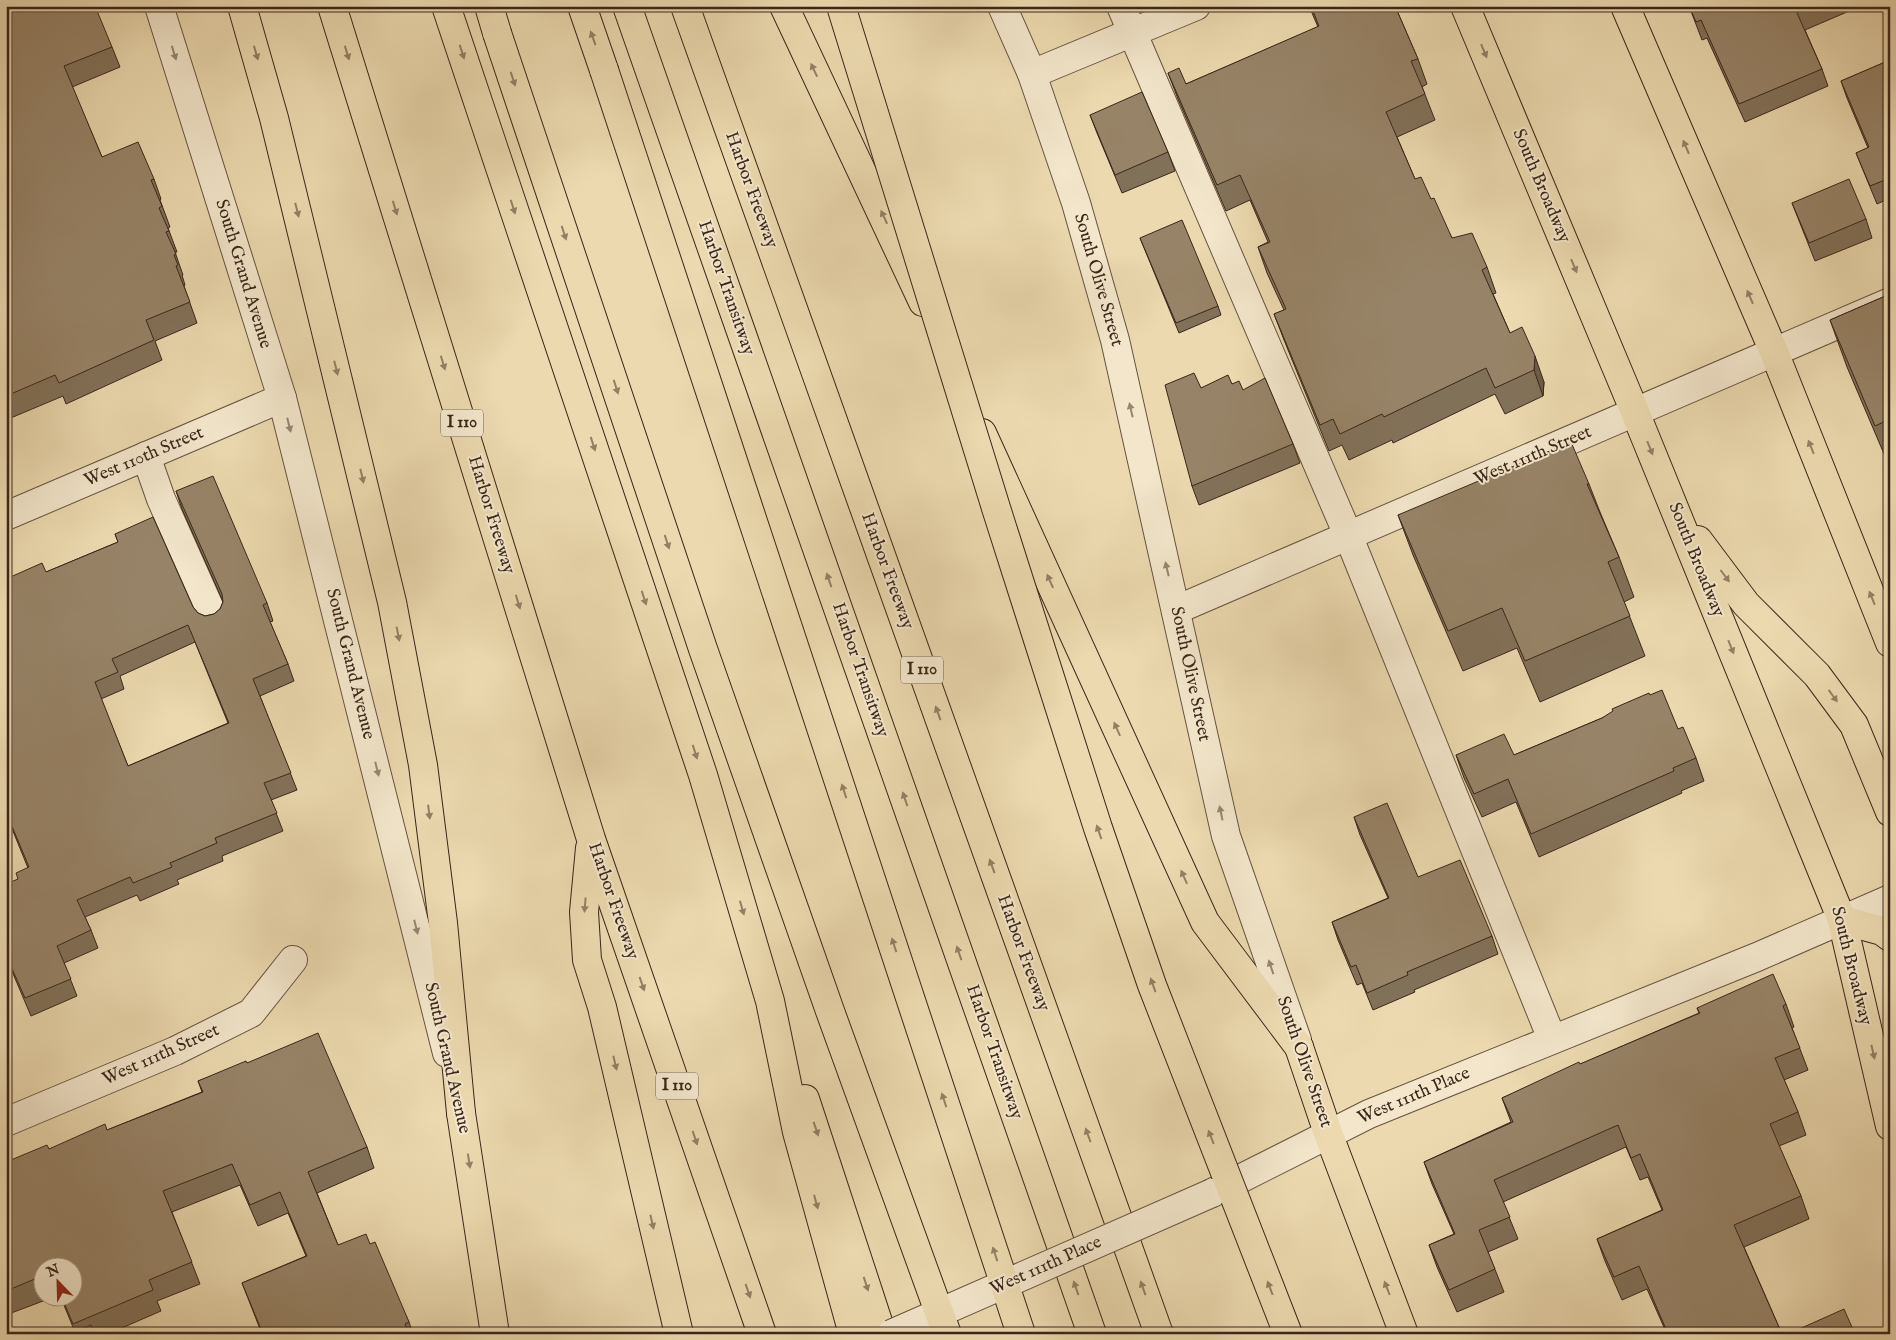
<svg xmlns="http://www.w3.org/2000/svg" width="1896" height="1340" viewBox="0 0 1896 1340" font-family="'IM FELL English',serif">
  <rect width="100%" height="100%" fill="#ecd9af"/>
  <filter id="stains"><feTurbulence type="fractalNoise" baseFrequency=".004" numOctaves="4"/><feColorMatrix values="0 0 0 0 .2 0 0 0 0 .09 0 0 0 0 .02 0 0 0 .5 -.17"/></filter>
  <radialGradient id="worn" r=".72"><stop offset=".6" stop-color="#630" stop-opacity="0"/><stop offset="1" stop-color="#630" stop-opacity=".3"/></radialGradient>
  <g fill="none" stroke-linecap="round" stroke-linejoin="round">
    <g stroke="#66533f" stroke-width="30">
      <g id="minor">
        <polyline points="159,6 282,398 447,1053"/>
        <polyline points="1002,6 1032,74 1076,203 1115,340 1226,836 1297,1040"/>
        <polyline points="1121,6 1348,535 1552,1039"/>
        <polyline points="1032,74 1196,6"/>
        <polyline points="146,456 161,499 214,618"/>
        <polyline points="6,516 282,398"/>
        <polyline points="1176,610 1890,302"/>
        <polyline points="6,1122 175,1051 251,1013 293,960"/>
        <polyline points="1212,1193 1369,1114 1757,957 1890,899"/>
      </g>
    </g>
    <g stroke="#3a261a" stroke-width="30">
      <g id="major">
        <polyline points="1465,6 1635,412 1842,920 1890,1126"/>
        <polyline points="1625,6 1774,352 1890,643"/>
        <polyline points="1698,540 1746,604 1817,675 1854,725 1890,812"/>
        <polyline points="1842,920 1882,931 1890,937"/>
        <polyline points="1299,1047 1328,1133 1404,1334"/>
        <polyline points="461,1113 495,1334"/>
      </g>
    </g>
    <g stroke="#3a261a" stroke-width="30">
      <g id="highway">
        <polyline points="242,6 274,118 392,602 423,765 443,923 461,1113"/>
        <polyline points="332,6 591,839 762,1334"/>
        <polyline points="446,6 703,775 770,1001 797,1132 853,1334"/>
        <polyline points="489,6 497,33"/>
        <polyline points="582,6 604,70"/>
        <polyline points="627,6 1092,1334"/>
        <polyline points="685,6 1159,1334"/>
        <polyline points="784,6 923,302"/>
        <polyline points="982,433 1205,922 1299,1047"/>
        <polyline points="590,848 584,912 587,960 602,1007 679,1334"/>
        <polyline points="805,1099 882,1334"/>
      </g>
    </g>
    <use href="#minor" stroke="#f3e6cb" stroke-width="28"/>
    <use href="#major" stroke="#ecd9af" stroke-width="28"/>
    <use href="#highway" stroke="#ecd9af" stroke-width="28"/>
    <g stroke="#66533f" stroke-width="30" stroke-linecap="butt">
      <polyline id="minor-bridge" points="891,1334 1212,1193"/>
    </g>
    <g stroke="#3a261a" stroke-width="30" stroke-linecap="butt">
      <g id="highway-bridge">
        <polyline points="841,6 996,508 1098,828 1152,985 1288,1334"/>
        <polyline points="497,33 703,649 830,1011 947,1334"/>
        <polyline points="604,70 1021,1334"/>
      </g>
    </g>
    <use href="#minor-bridge" stroke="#f3e6cb" stroke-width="28"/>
    <use href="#highway-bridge" stroke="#ecd9af" stroke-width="28"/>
  </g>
  <g fill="#827159" stroke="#3a261a" fill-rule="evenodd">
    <polygon points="6,6 112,47 120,67 72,87 102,157 154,179 161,199 160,200 170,227 168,228 177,252 175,252 183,275 182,275 185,285 184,286 197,323 155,341 162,360 66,404 63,396 6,420"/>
    <polygon points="1309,6 1395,6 1418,59 1427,84 1422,87 1435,120 1397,137 1415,179 1431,199 1452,238 1487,267 1496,293 1493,294 1510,333 1544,382 1543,396 1505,414 1495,394 1393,443 1392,440 1349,460 1342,445 1329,451 1284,340 1274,314 1284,310 1267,273 1258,247 1268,242 1250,200 1226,211 1178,99 1168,73 1186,84 1318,27"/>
    <polygon points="1689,6 1861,6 1805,30 1822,69 1828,86 1745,122 1707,38 1702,40"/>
    <polygon points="1890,60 1890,198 1877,204 1856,153 1868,148 1847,98 1841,81"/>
    <polygon points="1090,115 1168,152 1175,171 1122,193 1097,133"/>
    <polygon points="1792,203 1866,219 1872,238 1815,261"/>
    <polygon points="1140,238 1218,306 1221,315 1179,333"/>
    <polygon points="1890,294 1890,468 1847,367 1830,320"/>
    <polygon points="1232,384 1243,390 1293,444 1300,463 1199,505 1192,486 1201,388"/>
    <polygon points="1589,484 1600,512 1619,557 1634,597 1624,602 1645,656 1540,702 1517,648 1463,671 1413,555 1398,515"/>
    <path d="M176,491l91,112 6,18 -3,1 18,42 6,17 -34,15 37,94 -26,10 12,31 -61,25 1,5 -46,19 2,4 -39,17 -3,-6 -52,22 6,13 7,18 -34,15 13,33 -46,20 -20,-47 -5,2v-87l12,-4 10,-12 -22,-54v-235l40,-7 72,-30 -3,-8 78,73 5,6 7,3 9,-2 6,-5 3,-7 -1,-3 -40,-90zM195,642l33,81 -100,43 -27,-67 23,-10 -4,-13z"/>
    <polygon points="1650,695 1678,729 1696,758 1704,781 1681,791 1682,793 1539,857 1516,802 1482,817 1464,778 1456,755 1514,755 1602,718"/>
    <polygon points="1354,817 1418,877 1492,936 1498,954 1414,990 1415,992 1373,1010 1362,983 1357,985 1338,940 1332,922 1388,898 1360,835"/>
    <polygon points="1786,1004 1794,1027 1792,1028 1808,1070 1784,1080 1798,1112 1806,1135 1779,1146 1801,1196 1809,1219 1744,1247 1782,1334 1667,1334 1647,1289 1622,1300 1605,1261 1597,1239 1662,1210 1648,1177 1640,1180 1626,1147 1503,1202 1518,1239 1488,1252 1504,1292 1457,1312 1437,1267 1429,1245 1454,1234 1432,1184 1424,1162 1511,1122 1502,1098 1699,1013 1697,1008"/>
    <polygon points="247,1063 367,1147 374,1168 317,1193 338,1245 370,1244 409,1322 413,1334 249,1334 260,1329 242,1283 306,1256 288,1213 258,1226 240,1185 172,1212 200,1284 157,1301 161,1311 108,1334 71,1334 75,1332 61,1298 72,1298 72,1268 42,1268 42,1298 51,1298 6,1315 6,1162 49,1149 107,1130 202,1092 198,1081"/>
  </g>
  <polygon fill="#6a5c48" stroke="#3a261a" points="1535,356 1544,382 1543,396 1534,370"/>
  <g fill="#978367" stroke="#3a261a" fill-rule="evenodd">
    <polygon points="6,6 95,6 112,47 64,66 102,157 138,142 154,179 151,180 162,206 159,208 169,231 166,232 176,254 174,255 178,265 176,266 190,302 146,320 154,340 59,383 55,375 6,396"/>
    <polygon points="1311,6 1395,6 1418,59 1411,61 1425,94 1386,112 1415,179 1421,177 1431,199 1434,198 1452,238 1472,233 1487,267 1482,270 1510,333 1522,327 1535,356 1534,370 1495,388 1486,368 1384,417 1382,414 1340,434 1333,419 1320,425 1274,314 1286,309 1258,247 1270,242 1240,175 1217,185 1168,73 1179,68 1186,84 1319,26"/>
    <polygon points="1689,6 1813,6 1797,13 1822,69 1739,104 1701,20 1696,22"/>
    <polygon points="1890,60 1890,178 1870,186 1856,153 1869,147 1841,81"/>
    <polygon points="1142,92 1168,152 1115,175 1090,115"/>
    <polygon points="1849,179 1866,219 1809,243 1792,203"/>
    <polygon points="1182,220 1218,306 1176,323 1140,238"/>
    <polygon points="1890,294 1890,419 1875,426 1830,320"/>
    <polygon points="1194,373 1201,388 1228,375 1232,384 1239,381 1243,390 1265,378 1293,444 1192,486 1165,385"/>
    <polygon points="1571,442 1589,484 1587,484 1619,557 1608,562 1630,616 1525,661 1502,608 1448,631 1398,515"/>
    <path d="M213,476l54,127 -4,2 25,59 -35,15 38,94 -27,10 13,30 -62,25 2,5 -47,20 2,4 -39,16 -3,-6 -53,23 14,30 -34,16 14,33 -46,19 -19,-43v-71l12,-5 -2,-6 13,-6 -23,-55v-233l36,-16 4,9 72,-30 -3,-8 38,-17 40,90 5,6 7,3 9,-2 6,-5 3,-7 -1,-8 -46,-103zM188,625l41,98 -101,43 -33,-84 23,-10 -6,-13z"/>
    <polygon points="1662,690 1678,729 1683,727 1696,758 1673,768 1674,771 1531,834 1508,779 1474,794 1456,755 1504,734 1514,755 1602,718 1613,711 1612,709 1649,693 1650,695"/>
    <polygon points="1387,803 1418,877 1460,860 1492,936 1407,972 1408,975 1367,993 1356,965 1351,967 1332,922 1389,898 1354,817"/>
    <polygon points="1773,974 1786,1004 1783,1006 1800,1048 1775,1058 1798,1112 1770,1124 1801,1196 1734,1225 1782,1334 1710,1334 1709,1333 1707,1334 1668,1334 1639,1266 1614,1277 1597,1239 1663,1210 1640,1154 1631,1158 1618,1125 1494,1180 1510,1217 1479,1230 1495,1269 1449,1290 1429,1245 1455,1234 1424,1162 1513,1122 1502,1098 1579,1062 1580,1064 1700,1013 1697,1008"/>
    <polygon points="318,1033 367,1147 308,1172 338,1245 366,1234 370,1244 375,1242 409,1322 405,1324 409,1333 249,1334 261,1329 242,1283 307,1256 280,1192 250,1205 232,1164 163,1191 192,1262 149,1280 153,1290 73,1324 62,1298 72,1298 72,1268 42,1268 42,1276 6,1291 6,1162 47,1145 49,1149 105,1124 107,1130 203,1092 198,1081 246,1061 247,1063"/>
    <polygon points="1844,1309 1855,1334 1788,1334"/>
    <polygon points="91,1325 95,1334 71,1334"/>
  </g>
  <defs><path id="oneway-solid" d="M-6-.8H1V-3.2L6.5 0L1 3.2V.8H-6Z" transform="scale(1.25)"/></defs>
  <g fill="#938064">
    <use href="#oneway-solid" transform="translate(593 38) rotate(-110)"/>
    <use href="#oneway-solid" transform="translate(1484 51) rotate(67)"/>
    <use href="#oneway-solid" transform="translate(462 52) rotate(72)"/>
    <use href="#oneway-solid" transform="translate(256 53) rotate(74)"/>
    <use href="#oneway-solid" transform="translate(347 53) rotate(73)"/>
    <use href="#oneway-solid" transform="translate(814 70) rotate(-115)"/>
    <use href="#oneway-solid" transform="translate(513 79) rotate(72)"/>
    <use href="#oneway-solid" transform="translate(1686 147) rotate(-113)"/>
    <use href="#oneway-solid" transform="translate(513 207) rotate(72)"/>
    <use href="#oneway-solid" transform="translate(395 208) rotate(73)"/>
    <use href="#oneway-solid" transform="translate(297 210) rotate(76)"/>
    <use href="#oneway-solid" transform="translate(884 217) rotate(-115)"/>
    <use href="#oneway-solid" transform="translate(564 233) rotate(72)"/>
    <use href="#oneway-solid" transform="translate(1574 266) rotate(67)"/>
    <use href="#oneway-solid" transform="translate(1750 297) rotate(-113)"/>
    <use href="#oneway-solid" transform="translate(443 363) rotate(73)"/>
    <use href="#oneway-solid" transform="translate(336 368) rotate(76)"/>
    <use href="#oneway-solid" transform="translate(616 387) rotate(72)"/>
    <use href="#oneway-solid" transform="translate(593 444) rotate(72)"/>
    <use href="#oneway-solid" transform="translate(1811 447) rotate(-112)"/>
    <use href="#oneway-solid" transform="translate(1650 448) rotate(68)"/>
    <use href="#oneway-solid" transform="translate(362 476) rotate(77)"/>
    <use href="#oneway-solid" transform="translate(667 542) rotate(72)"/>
    <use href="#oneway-solid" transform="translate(1725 576) rotate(53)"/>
    <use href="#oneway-solid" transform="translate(829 580) rotate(-109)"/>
    <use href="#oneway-solid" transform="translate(1050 581) rotate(-114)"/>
    <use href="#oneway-solid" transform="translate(644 598) rotate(72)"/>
    <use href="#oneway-solid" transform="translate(1872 598) rotate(-112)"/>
    <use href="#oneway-solid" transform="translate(518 602) rotate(73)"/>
    <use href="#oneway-solid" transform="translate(398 634) rotate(79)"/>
    <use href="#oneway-solid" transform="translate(1731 647) rotate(68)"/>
    <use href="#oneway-solid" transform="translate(1833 696) rotate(54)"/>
    <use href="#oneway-solid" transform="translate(938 713) rotate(-110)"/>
    <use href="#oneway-solid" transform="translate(1117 729) rotate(-114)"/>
    <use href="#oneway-solid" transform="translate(695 752) rotate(72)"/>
    <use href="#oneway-solid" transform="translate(844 791) rotate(-108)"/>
    <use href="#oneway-solid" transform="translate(905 799) rotate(-109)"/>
    <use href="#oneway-solid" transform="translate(429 812) rotate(83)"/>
    <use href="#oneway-solid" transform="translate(1099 832) rotate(-109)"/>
    <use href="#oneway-solid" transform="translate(992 866) rotate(-110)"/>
    <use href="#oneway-solid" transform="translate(1184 877) rotate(-114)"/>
    <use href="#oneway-solid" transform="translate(585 905) rotate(95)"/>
    <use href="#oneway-solid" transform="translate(742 908) rotate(74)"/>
    <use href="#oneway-solid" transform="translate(894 945) rotate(-108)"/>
    <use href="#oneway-solid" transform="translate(959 953) rotate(-109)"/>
    <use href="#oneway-solid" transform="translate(642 984) rotate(71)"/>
    <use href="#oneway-solid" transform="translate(1153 985) rotate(-110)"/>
    <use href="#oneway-solid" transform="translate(1873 1052) rotate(77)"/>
    <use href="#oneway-solid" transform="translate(615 1063) rotate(77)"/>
    <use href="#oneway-solid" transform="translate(944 1100) rotate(-108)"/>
    <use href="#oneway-solid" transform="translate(816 1129) rotate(71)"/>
    <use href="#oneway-solid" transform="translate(1088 1135) rotate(-110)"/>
    <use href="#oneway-solid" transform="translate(1211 1137) rotate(-111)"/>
    <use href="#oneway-solid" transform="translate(695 1138) rotate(71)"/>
    <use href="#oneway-solid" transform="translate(469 1161) rotate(81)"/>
    <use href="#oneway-solid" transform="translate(816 1202) rotate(75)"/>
    <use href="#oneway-solid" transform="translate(652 1222) rotate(77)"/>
    <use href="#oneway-solid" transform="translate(995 1254) rotate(-108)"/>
    <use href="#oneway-solid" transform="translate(866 1284) rotate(72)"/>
    <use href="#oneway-solid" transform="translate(1076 1288) rotate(-109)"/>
    <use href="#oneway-solid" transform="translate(1143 1288) rotate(-110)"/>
    <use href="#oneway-solid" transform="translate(1270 1288) rotate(-111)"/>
    <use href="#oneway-solid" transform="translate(1387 1288) rotate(-111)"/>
    <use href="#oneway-solid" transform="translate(748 1291) rotate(71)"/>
  </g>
  <g fill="#968672">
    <use href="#oneway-solid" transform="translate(174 53) rotate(73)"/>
    <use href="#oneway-solid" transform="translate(1131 410) rotate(-103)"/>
    <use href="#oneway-solid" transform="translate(289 425) rotate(76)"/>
    <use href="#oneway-solid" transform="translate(1167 569) rotate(-103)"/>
    <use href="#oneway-solid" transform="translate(377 769) rotate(76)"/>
    <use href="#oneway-solid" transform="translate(1221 813) rotate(-102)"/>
    <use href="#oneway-solid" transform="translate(416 927) rotate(76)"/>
    <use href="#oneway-solid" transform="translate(1271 967) rotate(-109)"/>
  </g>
  <g text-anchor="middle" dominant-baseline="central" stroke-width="4" stroke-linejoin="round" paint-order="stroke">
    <g fill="#f3e6cb" stroke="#72604f" stroke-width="1">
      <rect x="441" y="409.5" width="42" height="27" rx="4"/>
      <rect x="901" y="656.5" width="42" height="27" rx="4"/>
      <rect x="656" y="1072.5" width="42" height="27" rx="4"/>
    </g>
    <g font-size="16" font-weight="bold" fill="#3a261a">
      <text x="462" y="423">I 110</text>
      <text x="922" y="670">I 110</text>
      <text x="677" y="1086">I 110</text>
    </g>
    <g font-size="18" fill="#3a261a" stroke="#f3e6cb">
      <text transform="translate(1541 186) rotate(67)">South Broadway</text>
      <text transform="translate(751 190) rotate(70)">Harbor Freeway</text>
      <text transform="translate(243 274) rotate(73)">South Grand Avenue</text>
      <text transform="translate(1098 280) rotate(74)">South Olive Street</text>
      <text transform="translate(726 288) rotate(71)">Harbor Transitway</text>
      <text transform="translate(1533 456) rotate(-23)">West 111th Street</text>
      <text transform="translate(144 457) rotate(-23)">West 110th Street</text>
      <text transform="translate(491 515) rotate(73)">Harbor Freeway</text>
      <text transform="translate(1696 560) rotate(68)">South Broadway</text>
      <text transform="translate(887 571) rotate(70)">Harbor Freeway</text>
      <text transform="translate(350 664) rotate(76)">South Grand Avenue</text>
      <text transform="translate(860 670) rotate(71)">Harbor Transitway</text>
      <text transform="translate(1190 674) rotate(78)">South Olive Street</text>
      <text transform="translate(613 901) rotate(71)">Harbor Freeway</text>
      <text transform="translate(1023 953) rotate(70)">Harbor Freeway</text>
      <text transform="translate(1851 966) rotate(76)">South Broadway</text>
      <text transform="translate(994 1052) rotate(71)">Harbor Transitway</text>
      <text transform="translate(161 1055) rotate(-24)">West 111th Street</text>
      <text transform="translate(447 1058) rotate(77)">South Grand Avenue</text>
      <text transform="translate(1304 1062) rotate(71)">South Olive Street</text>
      <text transform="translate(1414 1096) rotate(-23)">West 111th Place</text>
      <text transform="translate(1046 1266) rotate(-24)">West 111th Place</text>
    </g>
  </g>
  <rect width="1896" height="1340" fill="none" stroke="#ecd9af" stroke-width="25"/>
  <rect x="8" y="8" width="1881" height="1325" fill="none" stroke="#3a261a" stroke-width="2.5"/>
  <rect x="12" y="12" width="1871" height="1315" fill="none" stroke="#3a261a"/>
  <g transform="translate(58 1282) rotate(337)"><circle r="24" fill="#f3e6cb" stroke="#a99984"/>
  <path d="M0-4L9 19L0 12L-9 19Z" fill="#8f2418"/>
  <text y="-8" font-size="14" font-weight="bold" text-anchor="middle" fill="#3a261a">N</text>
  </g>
  <rect width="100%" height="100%" filter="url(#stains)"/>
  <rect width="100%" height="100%" fill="url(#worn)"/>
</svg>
